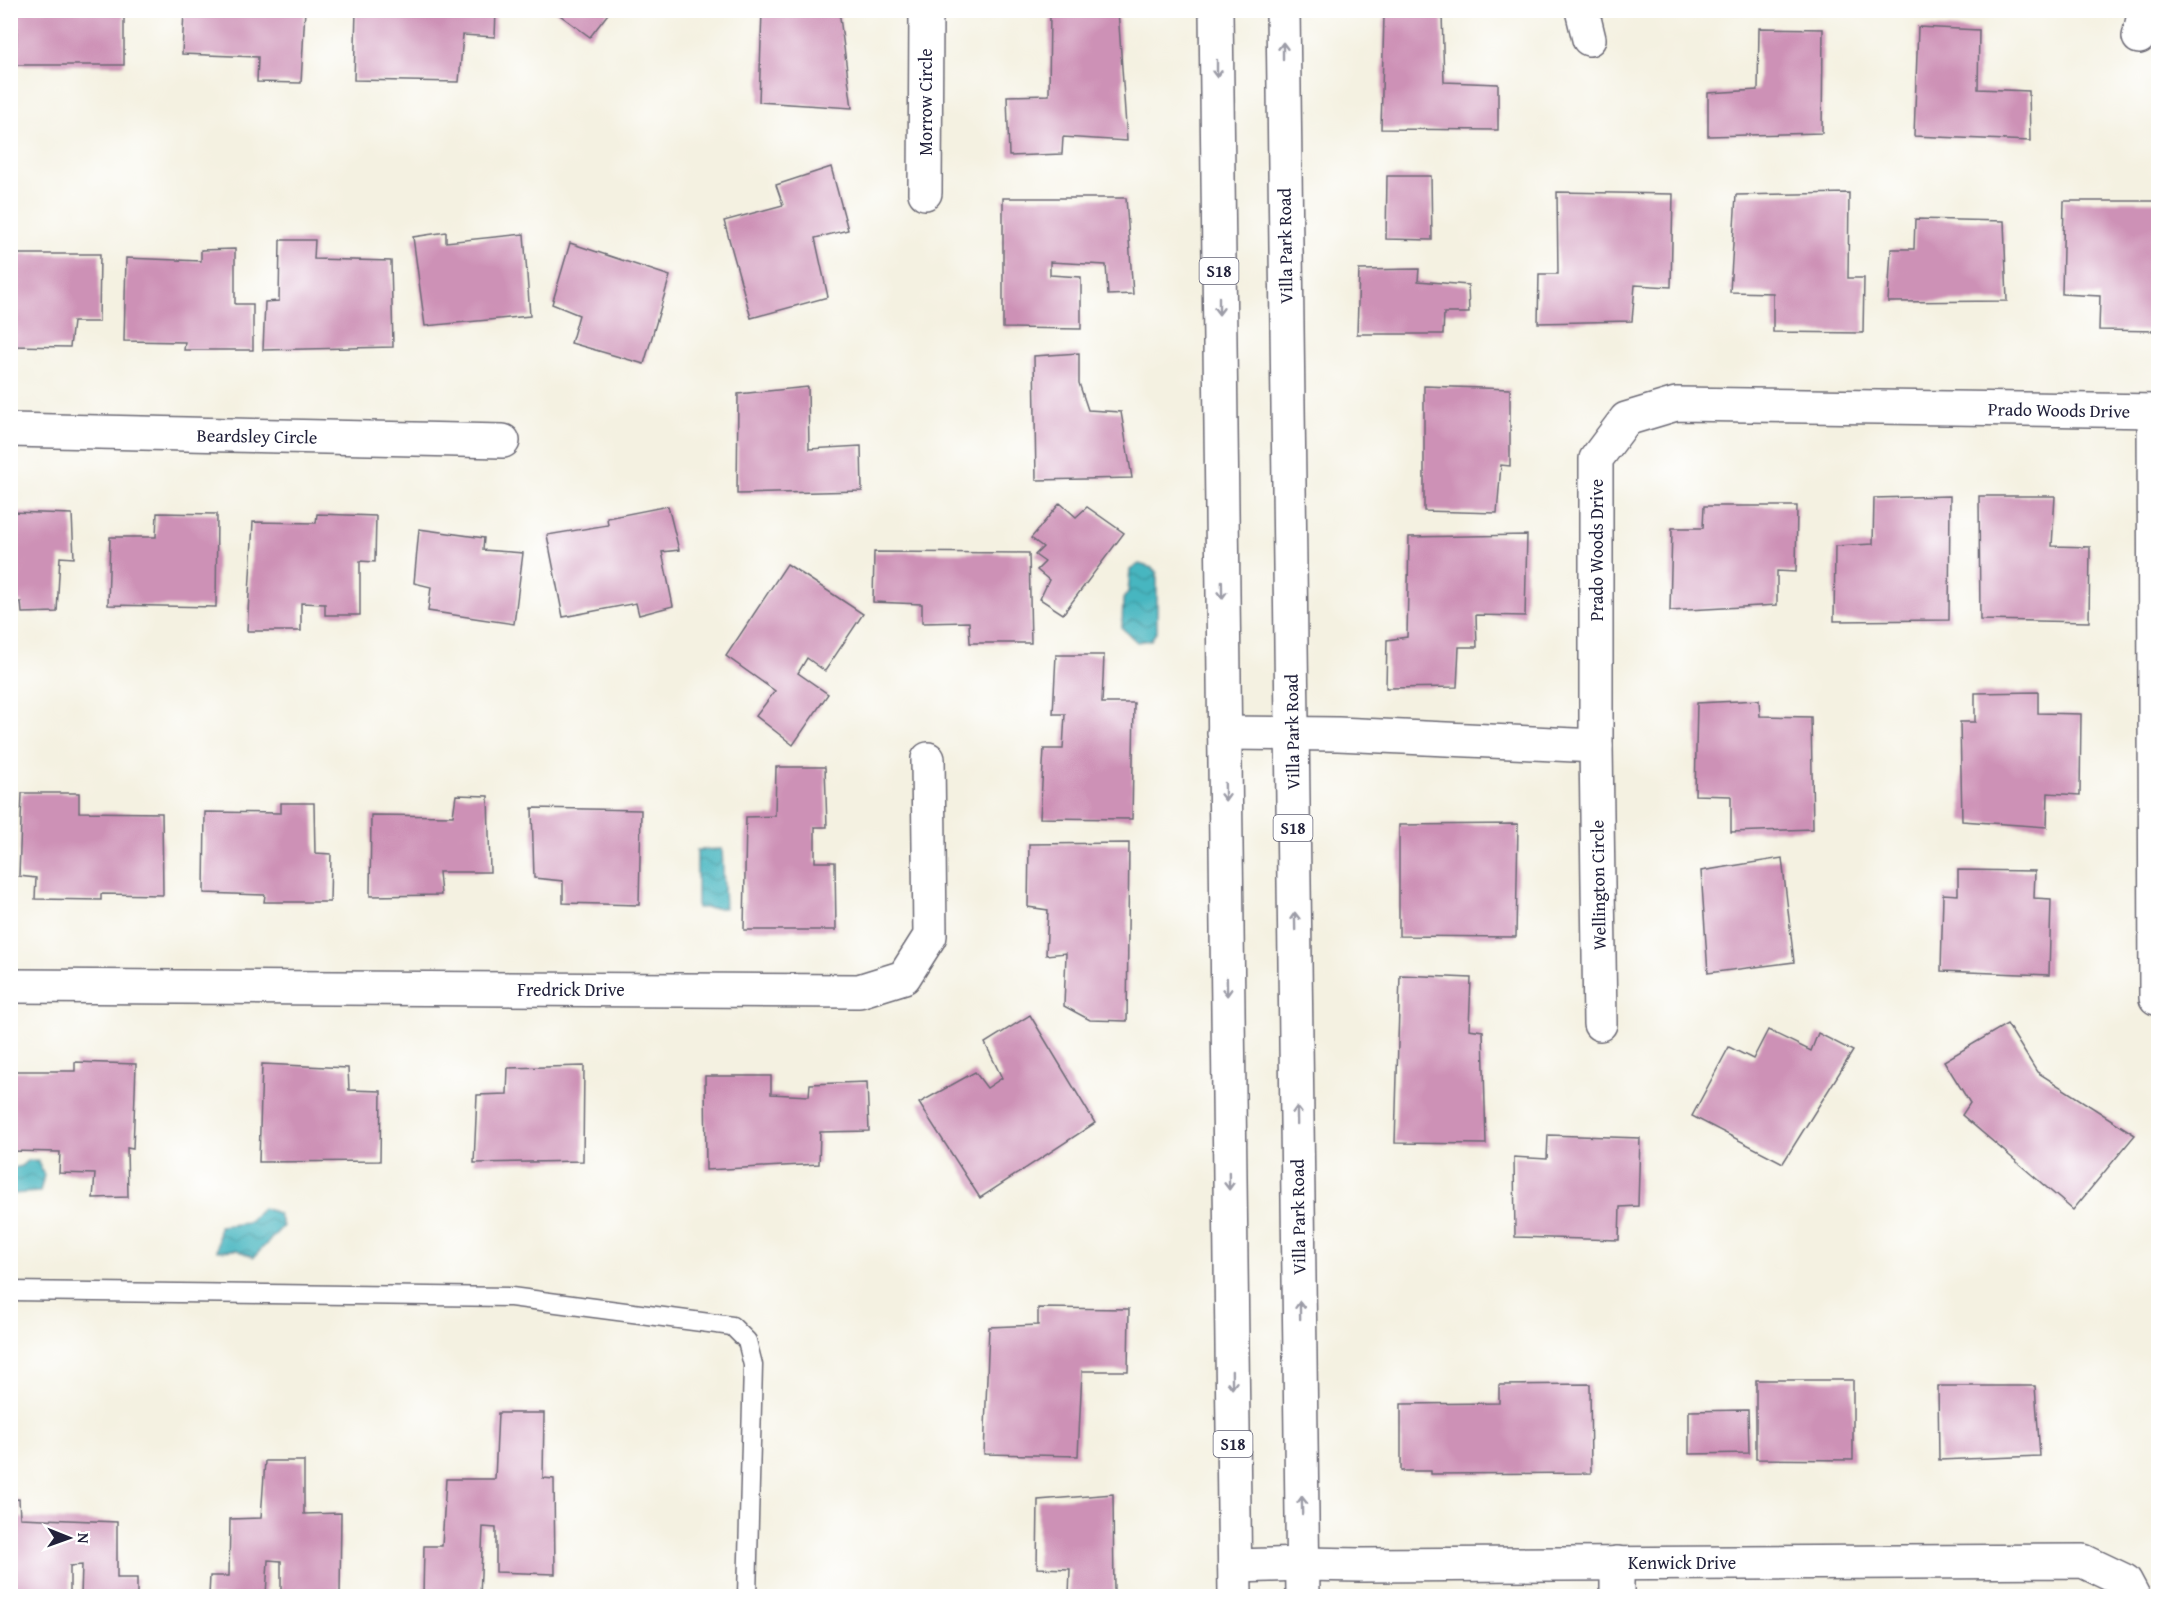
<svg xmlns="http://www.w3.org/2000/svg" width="2169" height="1607" viewBox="0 0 2169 1607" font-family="'Gentium Book Plus',serif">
  <defs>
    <pattern id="water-waves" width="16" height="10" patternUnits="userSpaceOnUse" patternTransform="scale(1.5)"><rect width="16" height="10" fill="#47b6c0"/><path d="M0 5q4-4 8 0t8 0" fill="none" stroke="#3b949d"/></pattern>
  </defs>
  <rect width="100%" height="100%" fill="#fff"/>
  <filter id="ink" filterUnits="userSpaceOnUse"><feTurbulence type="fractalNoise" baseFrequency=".0167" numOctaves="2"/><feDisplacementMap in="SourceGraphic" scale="12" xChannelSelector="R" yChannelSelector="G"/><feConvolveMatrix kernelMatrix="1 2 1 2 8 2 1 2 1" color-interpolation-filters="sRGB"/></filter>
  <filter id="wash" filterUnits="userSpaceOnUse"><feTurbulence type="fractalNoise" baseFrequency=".008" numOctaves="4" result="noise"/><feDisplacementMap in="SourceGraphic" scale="24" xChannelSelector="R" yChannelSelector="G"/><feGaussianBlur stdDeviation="1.35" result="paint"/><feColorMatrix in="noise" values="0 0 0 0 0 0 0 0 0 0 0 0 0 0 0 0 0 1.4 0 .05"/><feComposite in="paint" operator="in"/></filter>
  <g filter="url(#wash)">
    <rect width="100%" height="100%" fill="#f4f1e1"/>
    <g fill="url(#water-waves)" stroke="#346c7e" stroke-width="1.5">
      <polygon points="1139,564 1152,568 1157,572 1157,631 1151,640 1137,642 1122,628 1123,599 1128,592 1130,570"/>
      <polygon points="722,849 725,908 697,908 697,850"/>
      <polygon points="28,1160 38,1161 44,1175 40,1192 11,1194 11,1169 21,1166"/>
      <polygon points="263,1208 278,1213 283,1226 254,1257 237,1250 217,1251 219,1226 247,1223"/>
    </g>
    <g id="blocks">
      <g fill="#cd91b6">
        <polygon points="17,10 124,10 124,65 16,65"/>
        <polygon points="184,10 305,10 301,83 257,82 258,57 182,54"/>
        <polygon points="356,10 496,10 495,37 463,35 459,82 354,80"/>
        <polygon points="553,10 611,10 590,37"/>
        <polygon points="762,10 839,10 852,108 759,102"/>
        <polygon points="1050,10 1118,10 1127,141 1063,137 1062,154 1009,156 1007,96 1049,95"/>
        <polygon points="1733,10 1792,10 1792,13 1733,14"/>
        <polygon points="1442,14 1444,82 1498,84 1498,130 1381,129 1384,15"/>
        <polygon points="1918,27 1979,30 1978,89 2029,91 2030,141 1914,136"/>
        <polygon points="1759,28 1823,29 1822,133 1708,136 1708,93 1758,90"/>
        <polygon points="831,167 848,230 815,238 828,297 751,318 724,221 783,205 776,185"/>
        <polygon points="1387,176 1431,176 1432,240 1386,239"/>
        <polygon points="1557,192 1673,194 1671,287 1635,285 1632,321 1538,323 1539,274 1558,274"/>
        <polygon points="1849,193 1848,278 1864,278 1863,333 1773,332 1773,293 1730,292 1736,195"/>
        <polygon points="1003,198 1126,198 1133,294 1108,295 1106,265 1050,262 1050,275 1081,277 1081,329 1003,328"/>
        <polygon points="2064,201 2158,201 2158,331 2099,330 2100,296 2062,294"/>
        <polygon points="1915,219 2004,221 2007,301 1888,302 1891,249 1914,249"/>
        <polygon points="446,232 446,242 524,234 530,316 425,326 413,237"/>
        <polygon points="280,240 315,240 314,259 391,261 393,347 263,350 265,302 279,301"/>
        <polygon points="570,243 670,276 644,364 571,343 579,315 552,304"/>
        <polygon points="235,249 235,304 253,304 253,350 184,350 185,342 124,341 126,258 201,261 201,250"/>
        <polygon points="10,254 100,254 99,322 73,322 70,347 10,346"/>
        <polygon points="1419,269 1418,281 1468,285 1469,313 1444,313 1443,334 1357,334 1359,270"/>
        <polygon points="1079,353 1079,383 1088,410 1121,412 1132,478 1036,480 1034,356"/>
        <polygon points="1424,386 1510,389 1510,466 1501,465 1497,513 1424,511"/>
        <polygon points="808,387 809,449 861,446 862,491 737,494 738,394"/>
        <polygon points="1950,496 1949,620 1834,621 1835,546 1873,544 1874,498"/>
        <polygon points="1979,496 2055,496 2052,546 2090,547 2089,622 1980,620"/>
        <polygon points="1060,503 1076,517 1087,507 1124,533 1063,614 1040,599 1049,580 1037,570 1045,562 1035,555 1043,547 1031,538"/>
        <polygon points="668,506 679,550 662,552 673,606 639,615 636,603 563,617 547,535 608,525 607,518"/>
        <polygon points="1704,506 1797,506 1796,572 1777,571 1777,605 1670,611 1672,528 1703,528"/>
        <polygon points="10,512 72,514 74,558 60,557 57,612 22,613 21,602 10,602"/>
        <polygon points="157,513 217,514 216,607 108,605 110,537 156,537"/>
        <polygon points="317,514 376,516 375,562 360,561 360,615 325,615 325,604 301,603 301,631 247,631 253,522 316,523"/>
        <polygon points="419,529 484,538 483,550 523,553 514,624 428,611 431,587 414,583"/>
        <polygon points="1527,535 1525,616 1476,615 1477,647 1459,647 1457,687 1386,688 1387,640 1407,637 1409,537"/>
        <polygon points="874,552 1029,553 1031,643 970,643 969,622 922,623 922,604 873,602"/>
        <polygon points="787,564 863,614 825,671 807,658 798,673 828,694 793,745 756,716 775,691 726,656"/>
        <polygon points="1056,655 1104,655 1102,703 1134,703 1132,819 1040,818 1044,749 1063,749 1065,714 1053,714"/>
        <polygon points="2038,692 2038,713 2081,714 2080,795 2048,793 2047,827 1962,821 1960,722 1975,722 1975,693"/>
        <polygon points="1759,700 1760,716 1811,717 1813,829 1731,832 1731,796 1695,795 1697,703"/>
        <polygon points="776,767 825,767 827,827 815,827 815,862 835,862 836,930 744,930 746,817 775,816"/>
        <polygon points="22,793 79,793 79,812 162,813 163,895 101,894 101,900 35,899 36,878 19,876"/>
        <polygon points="456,795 488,796 490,872 439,872 441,895 370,896 371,815 453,816"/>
        <polygon points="281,803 314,803 315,853 331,854 330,902 264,902 265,895 204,893 205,812 281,813"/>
        <polygon points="532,808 641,810 639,905 563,903 563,881 534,878"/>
        <polygon points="1518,824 1516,937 1399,936 1399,825"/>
        <polygon points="1129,843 1127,1021 1090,1020 1064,1006 1066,953 1046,955 1048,910 1028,907 1029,844"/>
        <polygon points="1782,858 1794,962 1708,973 1701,871"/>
        <polygon points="1958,870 2035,871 2034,898 2051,899 2049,975 1941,971 1943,894 1958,895"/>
        <polygon points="1400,975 1471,978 1469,1029 1483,1031 1486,1144 1395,1143"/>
        <polygon points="1030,1015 1095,1123 980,1198 919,1103 975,1072 987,1088 1002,1078 985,1043"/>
        <polygon points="2007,1024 2037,1072 2135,1135 2073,1210 1962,1115 1970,1103 1944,1061"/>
        <polygon points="1768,1030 1811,1051 1818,1033 1853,1051 1783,1163 1692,1116 1729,1047 1753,1059"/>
        <polygon points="75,1062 136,1064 133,1149 127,1148 128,1197 93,1198 95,1174 59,1173 60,1152 10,1151 10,1071 75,1071"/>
        <polygon points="262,1064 348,1068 349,1090 381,1091 380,1161 259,1162"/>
        <polygon points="584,1066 583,1161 474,1163 477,1095 507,1094 508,1068"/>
        <polygon points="705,1076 771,1076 771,1094 809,1096 810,1084 867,1082 869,1131 820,1132 819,1164 706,1170"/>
        <polygon points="1548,1135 1640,1138 1638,1206 1620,1207 1619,1240 1515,1237 1514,1157 1547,1159"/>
        <polygon points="1038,1308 1129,1309 1128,1371 1082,1371 1078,1456 984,1454 989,1327 1038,1325"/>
        <polygon points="1756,1380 1853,1380 1853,1460 1756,1459"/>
        <polygon points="1590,1384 1591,1473 1431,1474 1431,1471 1401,1471 1401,1404 1499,1403 1499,1385"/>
        <polygon points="1938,1386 2035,1386 2040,1456 1939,1460"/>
        <polygon points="1748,1410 1749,1453 1689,1454 1689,1411"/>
        <polygon points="498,1413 544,1413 543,1478 554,1479 555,1574 496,1572 496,1528 483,1527 480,1596 423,1596 424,1546 442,1546 446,1479 495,1479"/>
        <polygon points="265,1461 304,1461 304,1514 341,1513 340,1596 281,1596 281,1561 268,1560 266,1596 209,1596 210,1576 229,1576 230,1519 261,1518"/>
        <polygon points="1113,1494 1114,1596 1069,1596 1070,1569 1037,1568 1038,1500"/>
        <polygon points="19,1499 20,1518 117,1522 117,1578 137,1578 137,1596 81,1596 82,1565 70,1566 70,1596 10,1596 10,1500"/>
      </g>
    </g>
  </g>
  <g filter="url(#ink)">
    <use href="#blocks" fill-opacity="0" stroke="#6c6a75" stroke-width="1.5"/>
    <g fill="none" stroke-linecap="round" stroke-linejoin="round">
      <g stroke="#6c6a75" stroke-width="21">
        <polyline id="service" points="10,1291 511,1297 732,1326 747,1341 753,1365 747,1596"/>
      </g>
      <g stroke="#6c6a75" stroke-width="36">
        <g id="minor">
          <polyline points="1582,10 1589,39"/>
          <polyline points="2139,37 2145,10"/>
          <polyline points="925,193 926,10"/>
          <polyline points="2154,411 2156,998"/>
          <polyline points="10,430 503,441"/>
          <polyline points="1224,733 1338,734 1596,746"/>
          <polyline points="10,986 859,991 904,977 930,936 928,759"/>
          <polyline points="1600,1024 1596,746 1596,459 1626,419 1676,404 2158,411"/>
          <polyline points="1235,1566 1303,1564 1361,1565 2083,1561 2125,1581 2133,1596"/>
          <polyline points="1617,1596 1617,1563"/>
        </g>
      </g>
      <g stroke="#6c6a75" stroke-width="36">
        <g id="primary">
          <polyline points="1216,10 1235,1596"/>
          <polyline points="1283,10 1303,1596"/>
        </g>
      </g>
      <use href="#service" stroke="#fff" stroke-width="18"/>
      <use href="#minor" stroke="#fff" stroke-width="33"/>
      <use href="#primary" stroke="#fff" stroke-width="33"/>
    </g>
    <defs><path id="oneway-shaft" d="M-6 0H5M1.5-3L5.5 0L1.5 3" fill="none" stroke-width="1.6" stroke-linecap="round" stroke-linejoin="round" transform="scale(1.5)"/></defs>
    <g stroke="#9c9ca7">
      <use href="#oneway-shaft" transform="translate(1283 51) rotate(-90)"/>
      <use href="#oneway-shaft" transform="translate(1217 69) rotate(90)"/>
      <use href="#oneway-shaft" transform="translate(1219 306) rotate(90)"/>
      <use href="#oneway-shaft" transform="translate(1222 590) rotate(89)"/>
      <use href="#oneway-shaft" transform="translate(1225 792) rotate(89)"/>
      <use href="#oneway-shaft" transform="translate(1295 921) rotate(-91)"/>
      <use href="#oneway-shaft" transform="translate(1227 987) rotate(89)"/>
      <use href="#oneway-shaft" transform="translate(1297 1115) rotate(-91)"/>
      <use href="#oneway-shaft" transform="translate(1229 1181) rotate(89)"/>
      <use href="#oneway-shaft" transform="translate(1300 1310) rotate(-91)"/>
      <use href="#oneway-shaft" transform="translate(1232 1380) rotate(89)"/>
      <use href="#oneway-shaft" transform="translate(1302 1505) rotate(-91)"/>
    </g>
  </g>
  <g text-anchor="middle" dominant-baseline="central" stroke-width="4.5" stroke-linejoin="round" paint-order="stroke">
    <g fill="#fff" stroke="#646476" stroke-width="1.5">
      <rect x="1199.5" y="258" width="39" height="26" rx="4.5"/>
      <rect x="1273.5" y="815" width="39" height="26" rx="4.5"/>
      <rect x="1213.5" y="1431" width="39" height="26" rx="4.5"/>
    </g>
    <g font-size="16" font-weight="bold" fill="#22223b">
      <text x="1219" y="271">S18</text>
      <text x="1293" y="828">S18</text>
      <text x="1233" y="1444">S18</text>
    </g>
    <g font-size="18" fill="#22223b" stroke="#fff">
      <text transform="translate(925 102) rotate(-90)">Morrow Circle</text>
      <text transform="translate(1285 246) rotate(-91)">Villa Park Road</text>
      <text transform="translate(2059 410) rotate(1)">Prado Woods Drive</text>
      <text transform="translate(257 436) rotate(1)">Beardsley Circle</text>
      <text transform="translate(1596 550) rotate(-90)">Prado Woods Drive</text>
      <text transform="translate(1292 732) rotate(-91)">Villa Park Road</text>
      <text transform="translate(1598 885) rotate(-91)">Wellington Circle</text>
      <text x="571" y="989">Fredrick Drive</text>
      <text transform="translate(1298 1217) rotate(-91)">Villa Park Road</text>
      <text x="1682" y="1562">Kenwick Drive</text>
    </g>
  </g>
  <rect width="2169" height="1607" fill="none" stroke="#fff" stroke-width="36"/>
  <g transform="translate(69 1538) rotate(91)" stroke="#ffffff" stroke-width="4.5" paint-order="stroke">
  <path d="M0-4.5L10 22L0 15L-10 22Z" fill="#22223b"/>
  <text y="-9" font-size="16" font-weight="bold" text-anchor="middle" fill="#22223b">N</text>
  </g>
</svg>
